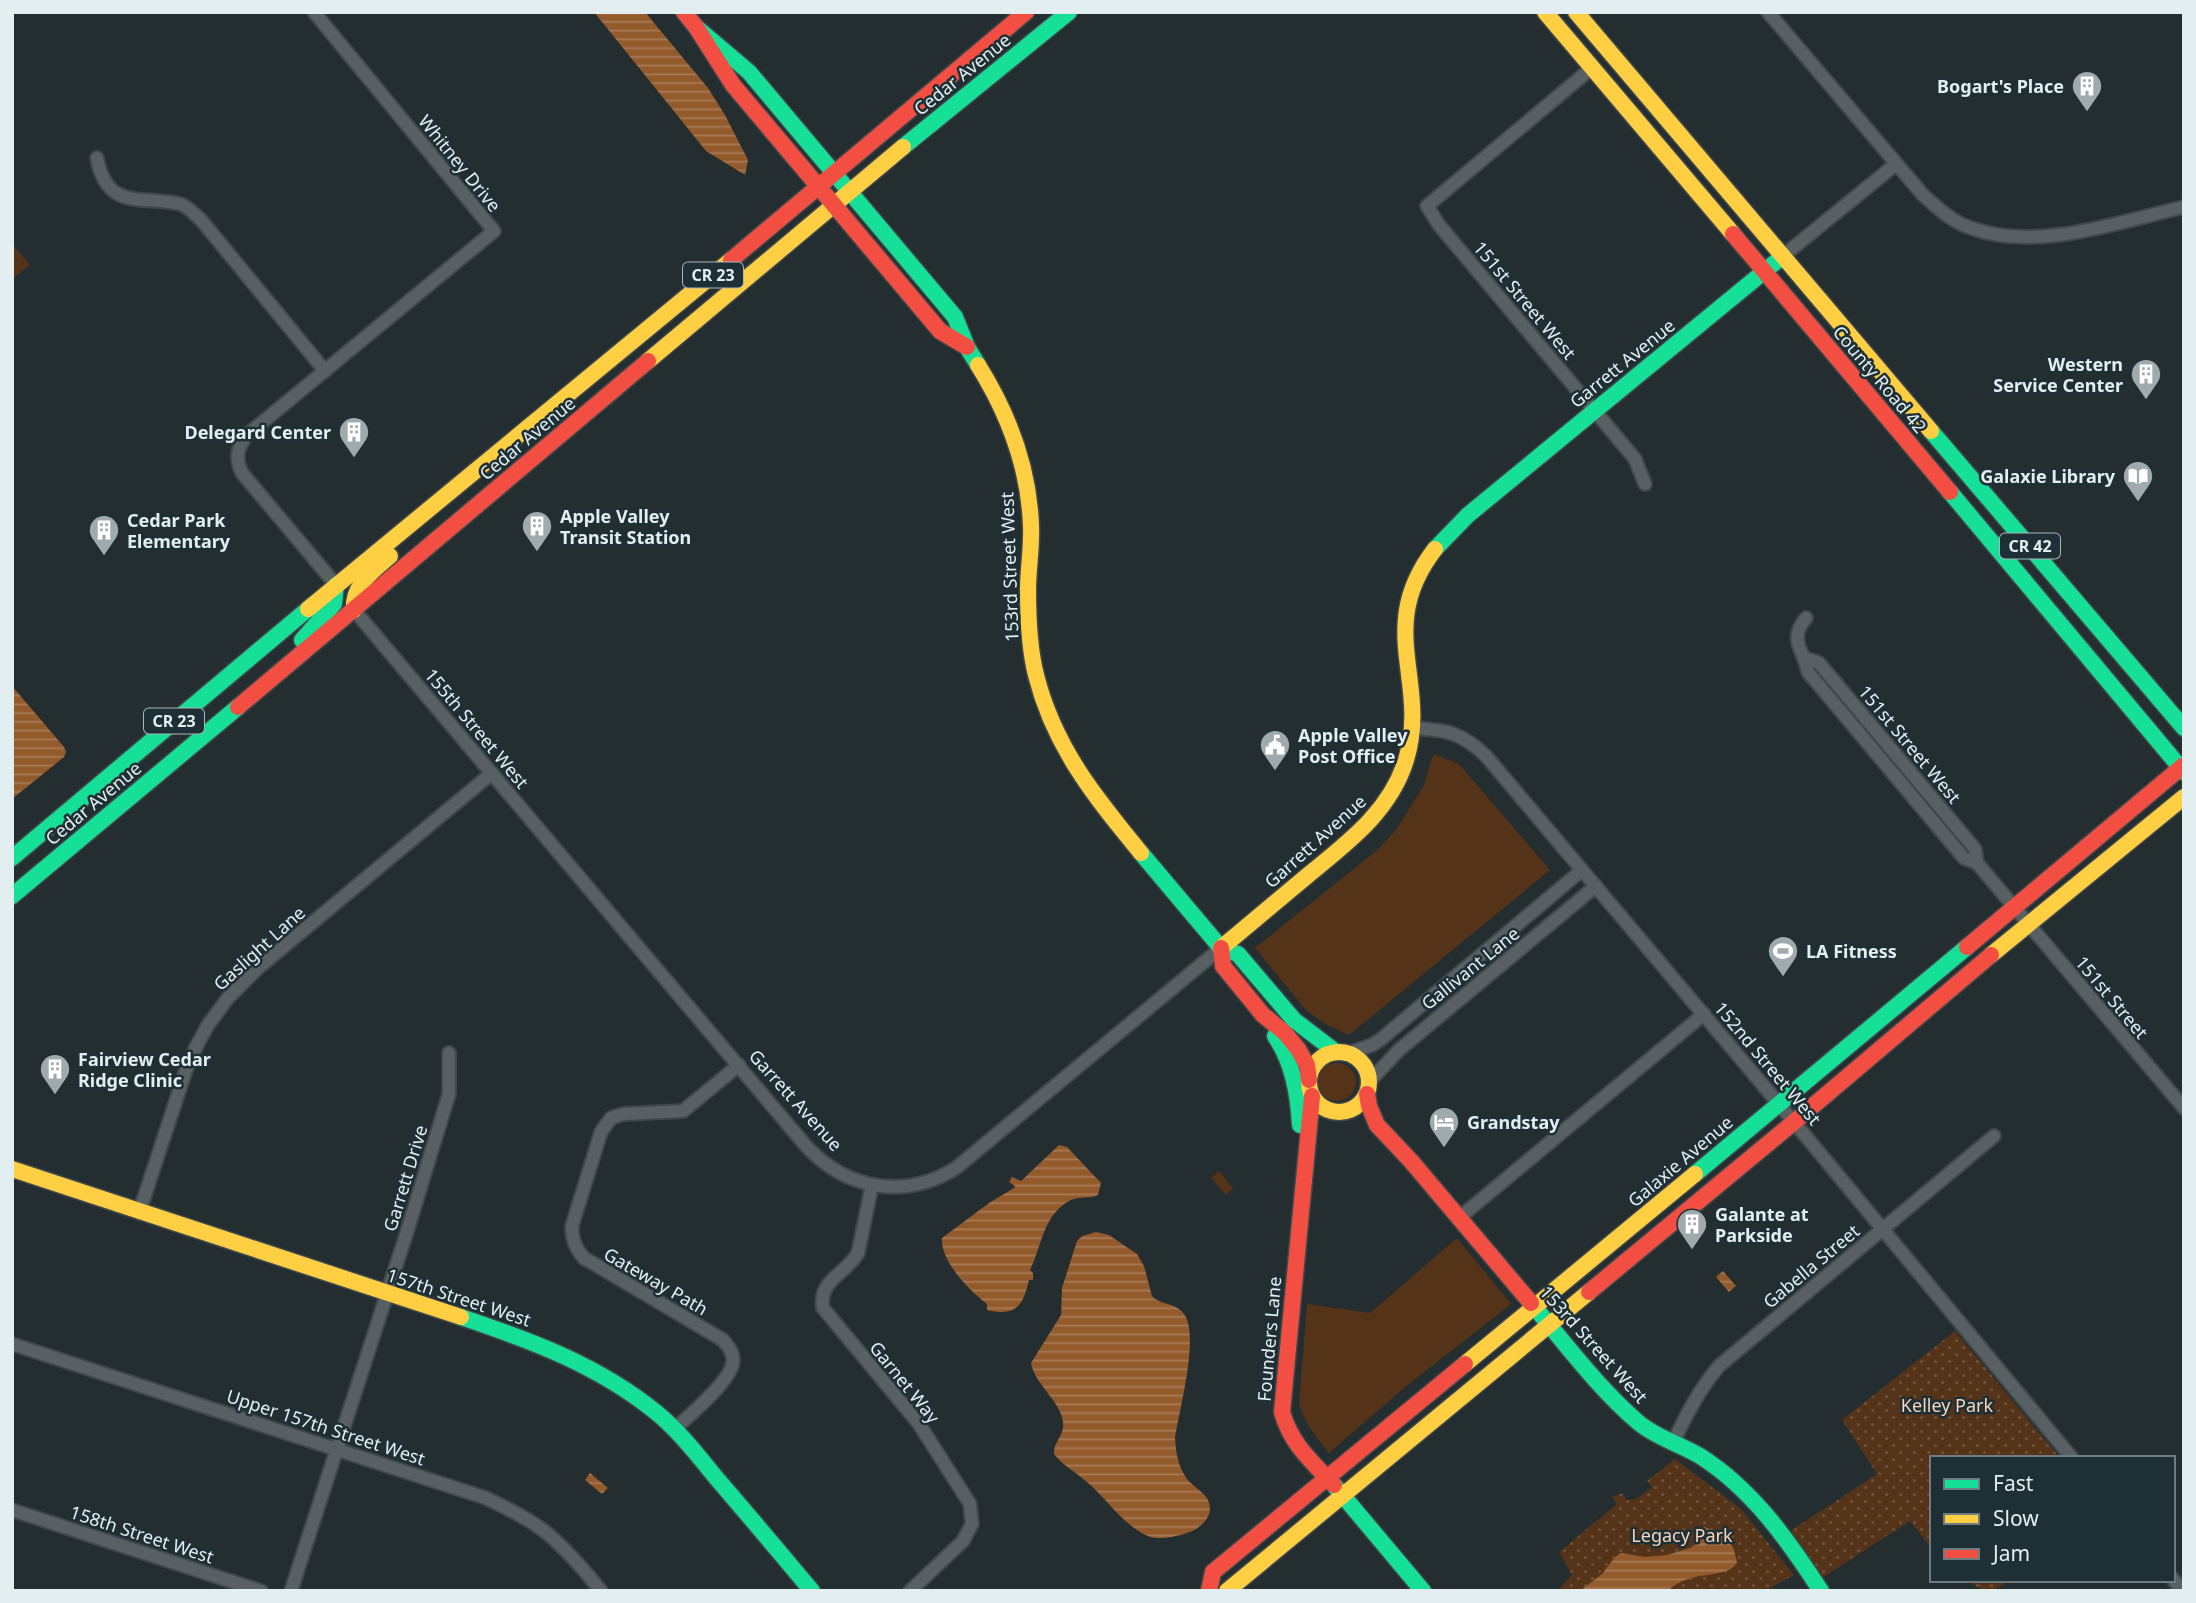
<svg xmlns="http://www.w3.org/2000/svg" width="2196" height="1603" viewBox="0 0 2196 1603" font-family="'Noto Sans',sans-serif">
  <defs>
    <pattern id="park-dots" width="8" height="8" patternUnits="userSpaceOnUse" patternTransform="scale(1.75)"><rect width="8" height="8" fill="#543318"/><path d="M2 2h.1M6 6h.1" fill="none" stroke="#6c513a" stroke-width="1.8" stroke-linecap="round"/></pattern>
    <pattern id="water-rules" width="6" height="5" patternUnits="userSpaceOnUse" patternTransform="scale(1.75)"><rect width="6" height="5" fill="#935a2c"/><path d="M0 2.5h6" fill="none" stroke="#a77a55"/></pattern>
  </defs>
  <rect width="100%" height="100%" fill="#242d30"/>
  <g fill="#543318">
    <polygon points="12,244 30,265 12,279"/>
    <polygon points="1434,754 1459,764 1550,870 1349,1035 1327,1025 1307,1011 1255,948 1375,852 1396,830 1424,785 1431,760"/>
    <circle cx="1337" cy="1082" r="19"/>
    <polygon points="1219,1171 1233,1188 1226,1195 1211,1178"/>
    <path d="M1457,1238l54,66 -107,84 -75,65c-14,-17 -24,-29 -30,-50l8,-99 63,9z"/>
  </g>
  <g fill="url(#park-dots)">
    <polygon points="1955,1331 2060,1458 1932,1458 1932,1549 1910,1521 1822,1578 1789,1532 1877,1474 1842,1420"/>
    <polygon points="1675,1459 1741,1509 1794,1575 1765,1591 1557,1591 1572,1575 1559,1552 1617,1504 1612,1497 1623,1493 1626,1500 1636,1499 1652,1487 1647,1481"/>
    <path d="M1968,1580h41c-18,14 -23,15 -41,0z"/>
  </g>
  <g fill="url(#water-rules)">
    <polygon points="594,12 645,12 708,88 725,115 748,160 745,175 706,151"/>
    <polygon points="12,686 64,747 66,752 64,757 12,799"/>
    <path d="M1059,1145l8,2 34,36 -3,12c-9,4 -18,1 -27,5 -28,14 -29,46 -41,70l3,3v7h-4c-6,26 -13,37 -42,30v-6c-17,-13 -47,-43 -45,-66l47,-35 25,-15 1,-2 -6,-4 3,-5 9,4z"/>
    <path d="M1096,1232l13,3 28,19 7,12 8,30c8,9 25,7 32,18 16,21 -5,97 -9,124 1,15 3,28 12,41 7,9 23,15 23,29 0,11 -10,20 -20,24 -12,4 -30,9 -42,4 -24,-10 -42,-38 -61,-54 -10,-9 -25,-17 -33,-28 -1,-12 11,-19 9,-32 -3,-22 -28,-37 -32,-59l30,-48 1,-27 15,-47 5,-5z"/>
    <polygon points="1723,1271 1736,1286 1729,1292 1716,1277"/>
    <polygon points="590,1473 608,1488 602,1494 585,1480"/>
    <path d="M1704,1527c22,7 29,12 33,36 -13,18 -46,5 -69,28h-88l22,-17 13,-17 6,-4 24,4 22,-2 23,-7 8,-5z"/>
  </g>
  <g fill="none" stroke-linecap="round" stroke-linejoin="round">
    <g stroke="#40484b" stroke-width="16">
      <g id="street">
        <path d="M314,12l180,219 -247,204c-10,13 -12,23 -5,38l94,112"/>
        <path d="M1768,12l155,183c15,13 29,27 48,33 66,24 147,-6 213,-21"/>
        <polyline points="1593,67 1427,206 1439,225 1635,459 1645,484"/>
        <path d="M97,158c10,54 46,37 83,46 8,2 16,12 22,17l123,150"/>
        <polyline points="1783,256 1896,164"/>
        <path d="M354,610l452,536c41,44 99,54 150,22l265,-220"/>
        <path d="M1806,618c-18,22 -3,30 2,54l156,186 13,5 207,245"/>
        <polyline points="1805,658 1819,663 1975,849 1977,863"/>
        <path d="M1413,728c33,2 48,4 73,28l308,366 278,336"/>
        <polyline points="1349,1053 1372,1045 1380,1040 1582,870"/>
        <polyline points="1369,1082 1399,1050 1596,886"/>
        <path d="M872,1185l-14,68c-12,21 -40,27 -35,55l96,116 51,80 2,20 -9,17 -53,50"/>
        <polyline points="139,1213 186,1070 196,1047 208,1025 228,998 258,968 492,773"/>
        <polyline points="1459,1218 1704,1014"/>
        <path d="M12,1344l474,154c22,11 44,21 62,36 20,17 37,37 53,57"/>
        <path d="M675,1429c13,-13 59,-50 58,-69 0,-8 -5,-14 -10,-20l-139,-82c-9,-10 -12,-19 -12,-32l29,-94 10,-14 12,-4 60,-3 56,-46"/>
        <path d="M1673,1443c13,-28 26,-53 46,-77l275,-230"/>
        <polyline points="12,1510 261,1591"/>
        <polyline points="2173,1579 2182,1591"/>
        <polyline points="291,1591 406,1235 449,1094 449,1053"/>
      </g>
    </g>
    <g stroke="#40484b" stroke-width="19">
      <g id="fast">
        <polyline points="696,27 749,72 955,317 967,347 978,365"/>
        <polyline points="903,147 1069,12"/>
        <polyline points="1931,431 2184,728"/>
        <polyline points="1950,492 2184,772"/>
        <polyline points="1435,549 1468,515 1783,256"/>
        <polyline points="302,640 334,604 336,585"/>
        <polyline points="1141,853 1221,948 1238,954 1294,1020 1336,1052"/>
        <polyline points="12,858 308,609"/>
        <polyline points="12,896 238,707"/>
        <path d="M1275,1036c18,27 23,57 25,89"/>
        <polyline points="1695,1174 1967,947"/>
        <path d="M1531,1303c34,40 67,85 108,120 18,15 41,21 61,33 52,33 88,84 121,135"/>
        <path d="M461,1317c71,24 137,48 196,96 23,19 42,44 61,67 32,37 63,74 94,111"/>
        <polyline points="1334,1485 1423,1591"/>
      </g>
    </g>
    <g stroke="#40484b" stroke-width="19">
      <g id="slow">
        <polyline points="1545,12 1733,234"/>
        <polyline points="1576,12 1931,431"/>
        <polyline points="648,361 903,147"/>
        <path d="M978,365c30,48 51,104 53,161 1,21 -3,43 -3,64 0,28 1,58 8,85 18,72 59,122 105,178"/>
        <polyline points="308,609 731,260"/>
        <path d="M354,610c-2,-25 19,-39 36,-54"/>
        <path d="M1221,948c29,-24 57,-48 86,-72 40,-33 83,-64 99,-116 24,-79 -32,-132 29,-211"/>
        <polyline points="1991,955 2184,797"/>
        <circle cx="1339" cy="1082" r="30"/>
        <polyline points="12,1169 461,1317"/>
        <polyline points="1465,1364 1695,1174"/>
        <polyline points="1227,1591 1589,1292"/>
      </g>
    </g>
    <g stroke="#40484b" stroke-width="19">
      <g id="jam">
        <polyline points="684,12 696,27 733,85 940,331 967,347"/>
        <polyline points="1733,234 1950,492"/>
        <polyline points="731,260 1026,12"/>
        <polyline points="238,707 648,361"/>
        <polyline points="1967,947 2184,765"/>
        <polyline points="1221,948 1223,966 1263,1015 1284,1032 1298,1049 1307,1065 1309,1080"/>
        <polyline points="1367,1094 1369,1106 1377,1125 1411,1161 1531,1303"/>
        <path d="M1312,1096l-30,316c9,32 29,49 52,73"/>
        <polyline points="1589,1292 1794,1122 1991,955"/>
        <polyline points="1209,1591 1213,1572 1465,1364"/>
      </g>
    </g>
    <use href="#street" stroke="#596063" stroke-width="12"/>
    <use href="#fast" stroke="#16e098" stroke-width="16"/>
    <use href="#slow" stroke="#ffcf43" stroke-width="16"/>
    <use href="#jam" stroke="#f24e42" stroke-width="16"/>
  </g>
  <defs>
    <g id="building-pin" transform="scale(1.575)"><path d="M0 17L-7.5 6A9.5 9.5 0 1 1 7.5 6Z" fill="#a0aaad" stroke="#1e3036"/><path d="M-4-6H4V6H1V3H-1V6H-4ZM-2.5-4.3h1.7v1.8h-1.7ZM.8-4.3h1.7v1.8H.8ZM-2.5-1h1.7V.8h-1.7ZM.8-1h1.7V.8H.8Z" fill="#fff"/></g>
    <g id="library-pin" transform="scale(1.575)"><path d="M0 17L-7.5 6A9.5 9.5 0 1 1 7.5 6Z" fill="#a0aaad" stroke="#1e3036"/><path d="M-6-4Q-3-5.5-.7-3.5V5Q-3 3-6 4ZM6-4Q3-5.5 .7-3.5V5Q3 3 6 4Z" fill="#fff"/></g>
    <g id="civic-pin" transform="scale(1.575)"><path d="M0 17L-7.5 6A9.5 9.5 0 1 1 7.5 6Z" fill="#a0aaad" stroke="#1e3036"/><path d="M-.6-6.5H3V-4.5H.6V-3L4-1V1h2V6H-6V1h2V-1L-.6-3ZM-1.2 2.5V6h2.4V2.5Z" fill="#fff"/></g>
    <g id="stadium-pin" transform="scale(1.575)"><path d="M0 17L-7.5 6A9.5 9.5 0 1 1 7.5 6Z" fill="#a0aaad" stroke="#1e3036"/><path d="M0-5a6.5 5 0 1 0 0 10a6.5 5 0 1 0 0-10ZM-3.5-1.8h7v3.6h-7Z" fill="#fff"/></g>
    <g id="hotel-pin" transform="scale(1.575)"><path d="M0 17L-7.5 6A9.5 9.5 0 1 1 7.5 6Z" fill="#a0aaad" stroke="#1e3036"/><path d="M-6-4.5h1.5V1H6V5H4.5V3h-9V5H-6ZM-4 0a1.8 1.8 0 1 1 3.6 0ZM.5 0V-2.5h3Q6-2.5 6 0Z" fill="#fff"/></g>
  </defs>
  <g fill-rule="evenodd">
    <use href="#building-pin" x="2087" y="86"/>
    <use href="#building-pin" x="2146" y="374"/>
    <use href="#building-pin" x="354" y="432"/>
    <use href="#library-pin" x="2138" y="476"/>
    <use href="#building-pin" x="537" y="526"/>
    <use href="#building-pin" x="104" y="530"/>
    <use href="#civic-pin" x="1275" y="745"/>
    <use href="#stadium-pin" x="1783" y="951"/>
    <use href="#building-pin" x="55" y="1069"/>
    <use href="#hotel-pin" x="1444" y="1122"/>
    <use href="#building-pin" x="1692" y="1224"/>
  </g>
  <g text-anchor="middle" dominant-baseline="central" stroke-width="5" stroke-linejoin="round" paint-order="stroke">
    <g fill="#1e3036" stroke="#a8b5b9" stroke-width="2">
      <rect x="683" y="262.5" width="60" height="25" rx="5"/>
      <rect x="2000" y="533.5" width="60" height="25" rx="5"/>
      <rect x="144" y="708.5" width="60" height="25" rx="5"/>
    </g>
    <g font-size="16" font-weight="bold" fill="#e3eef1">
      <text x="713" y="275">CR 23</text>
      <text x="2030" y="546">CR 42</text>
      <text x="174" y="721">CR 23</text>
    </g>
    <g font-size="18" fill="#e3eef1" stroke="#1e3036">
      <text transform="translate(962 74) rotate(-39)">Cedar Avenue</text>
      <text transform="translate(460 163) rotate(51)">Whitney Drive</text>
      <text transform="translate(1525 300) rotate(50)">151st Street West</text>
      <text transform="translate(1622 363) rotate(-39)">Garrett Avenue</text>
      <text transform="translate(1880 379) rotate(50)">County Road 42</text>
      <text transform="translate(527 438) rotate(-40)">Cedar Avenue</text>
      <text transform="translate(1009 567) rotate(-92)">153rd Street West</text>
      <text transform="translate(477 728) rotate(50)">155th Street West</text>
      <text transform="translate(1910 744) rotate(50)">151st Street West</text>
      <text transform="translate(93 803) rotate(-40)">Cedar Avenue</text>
      <text transform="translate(1315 841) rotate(-42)">Garrett Avenue</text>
      <text transform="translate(259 948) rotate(-42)">Gaslight Lane</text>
      <text transform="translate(1470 968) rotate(-39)">Gallivant Lane</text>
      <text transform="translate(2112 997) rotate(50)">151st Street</text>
      <text transform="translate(1768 1063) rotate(50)">152nd Street West</text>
      <text transform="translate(796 1100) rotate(48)">Garrett Avenue</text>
      <text transform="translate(1680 1161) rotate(-40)">Galaxie Avenue</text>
      <text transform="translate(405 1178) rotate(-73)">Garrett Drive</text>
      <text transform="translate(1811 1266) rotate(-40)">Gabella Street</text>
      <text transform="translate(656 1281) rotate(30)">Gateway Path</text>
      <text transform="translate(459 1297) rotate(18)">157th Street West</text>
      <text transform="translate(1269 1339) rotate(-85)">Founders Lane</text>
      <text transform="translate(1594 1344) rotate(48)">153rd Street West</text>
      <text transform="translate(905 1382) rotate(51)">Garnet Way</text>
      <text transform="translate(326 1427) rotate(18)">Upper 157th Street West</text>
      <text transform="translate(142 1534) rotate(18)">158th Street West</text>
    </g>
    <g font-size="18" font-weight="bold" fill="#e3eef1" stroke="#1e3036" text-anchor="start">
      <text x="2064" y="86" text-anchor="end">Bogart's Place</text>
      <text x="2123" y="364" text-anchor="end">Western<tspan x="2123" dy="21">Service Center</tspan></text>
      <text x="331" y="432" text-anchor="end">Delegard Center</text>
      <text x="2115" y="476" text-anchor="end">Galaxie Library</text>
      <text x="560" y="516">Apple Valley<tspan x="560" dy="21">Transit Station</tspan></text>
      <text x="127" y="520">Cedar Park<tspan x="127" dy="21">Elementary</tspan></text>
      <text x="1298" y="735">Apple Valley<tspan x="1298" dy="21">Post Office</tspan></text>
      <text x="1806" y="951">LA Fitness</text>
      <text x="78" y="1059">Fairview Cedar<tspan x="78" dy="21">Ridge Clinic</tspan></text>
      <text x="1467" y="1122">Grandstay</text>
      <text x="1715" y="1214">Galante at<tspan x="1715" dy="21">Parkside</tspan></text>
    </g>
    <g font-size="18" fill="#fad5bb" stroke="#1e3036">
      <text x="1947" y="1405">Kelley Park</text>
      <text x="1682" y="1535">Legacy Park</text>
    </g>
  </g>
  <rect width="2196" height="1603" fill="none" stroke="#e3eef1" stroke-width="28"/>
  <rect x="1930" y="1456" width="245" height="126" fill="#1e3036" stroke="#6d7c81" stroke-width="2"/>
  <rect x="1944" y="1479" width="35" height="10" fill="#16e098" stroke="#6d7c81" stroke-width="2"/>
  <text x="1993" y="1491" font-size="21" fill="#e3eef1">Fast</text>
  <rect x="1944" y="1514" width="35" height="10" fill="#ffcf43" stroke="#6d7c81" stroke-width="2"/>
  <text x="1993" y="1526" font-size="21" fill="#e3eef1">Slow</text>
  <rect x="1944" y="1549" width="35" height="10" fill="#f24e42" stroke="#6d7c81" stroke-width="2"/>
  <text x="1993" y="1561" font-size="21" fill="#e3eef1">Jam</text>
</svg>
